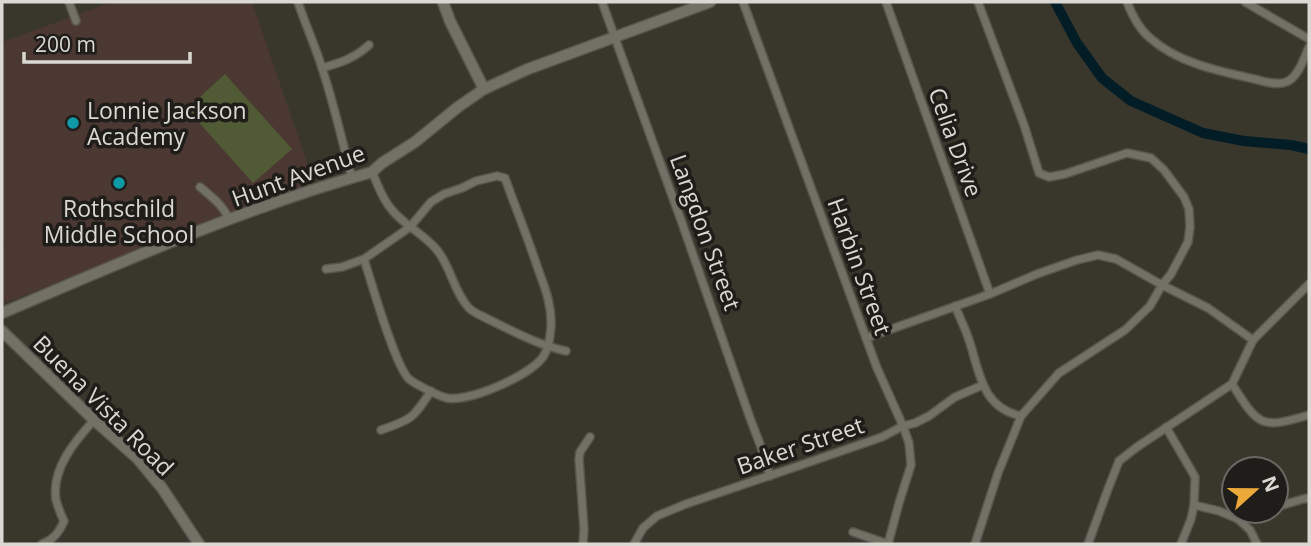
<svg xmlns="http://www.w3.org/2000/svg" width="1311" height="546" viewBox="0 0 1311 546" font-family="'Open Sans',sans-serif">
  <rect width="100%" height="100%" fill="#39362c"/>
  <polygon fill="#4c3833" points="112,2 252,2 314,183 2,304 2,249 4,246 2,240 2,42"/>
  <polygon fill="#505b35" points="225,74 292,149 253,183 187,109"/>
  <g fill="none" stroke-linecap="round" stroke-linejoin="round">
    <polyline stroke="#021d25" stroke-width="10" points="1055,2 1077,43 1102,78 1131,101 1203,133 1244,141 1291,145 1309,149"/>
    <g stroke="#58554d" stroke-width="10">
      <g id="street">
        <polyline points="69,2 76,21"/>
        <path d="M298,2c7,22 17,43 24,66 12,36 20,73 30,110"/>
        <polyline points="602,2 682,223 750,418 761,447 770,476"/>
        <polyline points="743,2 877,368 903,426 909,443 911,465 899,503 888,544"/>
        <polyline points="886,2 990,294"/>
        <path d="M1127,2c5,13 11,26 23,36 28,25 68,33 104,41 9,2 23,7 32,3 12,-4 18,-24 23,-35"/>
        <polyline points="1245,2 1309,39"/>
        <path d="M322,68c18,-5 33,-10 47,-23"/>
        <path d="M372,172c6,13 10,27 20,38 13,16 32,24 45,40 14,17 16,40 31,57 4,5 12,8 18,11 26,13 52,27 80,33"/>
        <path d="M200,187c12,10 24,19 29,33"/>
        <path d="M326,269l16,-2 22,-8 46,-32 21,-25 13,-8 18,-6 14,-7 21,-5 8,2c11,31 23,60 33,91 7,19 14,36 13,57 -1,11 -2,22 -8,31 -14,19 -73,45 -96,41 -9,-2 -32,-14 -38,-19 -14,-13 -38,-98 -45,-120"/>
        <path d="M955,306c5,12 11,24 15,37 10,32 13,65 51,73"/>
        <polyline points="866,338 990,294 1037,274 1077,260 1098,255 1116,259 1162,285 1208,308 1253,340"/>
        <path d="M1232,384c27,43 29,45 77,31"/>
        <polyline points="1166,427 1195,477 1194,505 1191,519 1181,544"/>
        <path d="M381,430c32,-11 32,-12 50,-39"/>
        <polyline points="1194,505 1219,511 1238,519 1264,511"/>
        <polyline points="1276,507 1303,499 1309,498"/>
        <polyline points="1238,519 1250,530 1257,544"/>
        <polyline points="853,532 888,544"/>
        <path d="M42,544c11,-4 17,-11 22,-23 -3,-6 -6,-14 -8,-21 -5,-31 19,-59 38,-80"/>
        <polyline points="583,544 584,529 579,459 580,452 590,437"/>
        <polyline points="634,544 643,528 657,516 686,504 801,465 882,437 903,426 915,423 929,416 955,397 983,385"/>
        <polyline points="975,544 998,473 1021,416 1059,373 1125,330 1150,306 1162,285 1171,274 1188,242 1190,227 1189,209 1184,197 1164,170 1151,158 1127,153 1065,174 1049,177 1039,173 1024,125 978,2"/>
        <polyline points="1088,544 1108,489 1119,461 1137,447 1232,384 1253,340 1309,284"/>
      </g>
    </g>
    <g stroke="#58554d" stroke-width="13">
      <g id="secondary">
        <polyline points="443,2 450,21 484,89"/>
        <path d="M2,313c120,-51 244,-106 370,-141l10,-9 33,-21 43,-35 26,-18 44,-20 182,-67"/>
        <polyline points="2,331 94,420 138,459 162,488 199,544"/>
      </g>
    </g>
    <use href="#street" stroke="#737065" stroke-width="7"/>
    <use href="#secondary" stroke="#737065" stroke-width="10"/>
  </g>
  <g fill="#0f9aa8" stroke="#1f1d19" stroke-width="2.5">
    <circle cx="73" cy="123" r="7"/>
    <circle cx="119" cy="183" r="7"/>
  </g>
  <g text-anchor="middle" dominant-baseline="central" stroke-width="7" stroke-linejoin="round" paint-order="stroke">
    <g font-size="23" fill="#dad8d2" stroke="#1f1d19" text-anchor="start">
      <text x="87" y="110">Lonnie Jackson<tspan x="87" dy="26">Academy</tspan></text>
      <text x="119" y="208" text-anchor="middle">Rothschild<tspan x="119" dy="26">Middle School</tspan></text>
    </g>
    <g font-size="23" fill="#dad8d2" stroke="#1f1d19">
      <text transform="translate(956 142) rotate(70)">Celia Drive</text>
      <text transform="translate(298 175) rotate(-20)">Hunt Avenue</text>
      <text transform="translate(706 232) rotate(70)">Langdon Street</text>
      <text transform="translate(860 266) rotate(70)">Harbin Street</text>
      <text transform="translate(104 405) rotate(45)">Buena Vista Road</text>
      <text transform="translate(800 445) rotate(-19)">Baker Street</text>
    </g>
  </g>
  <rect width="1311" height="546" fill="none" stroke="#dad8d2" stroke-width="7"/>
  <g transform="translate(1255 490) rotate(69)"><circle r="33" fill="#1f1d19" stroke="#6a6863" stroke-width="2"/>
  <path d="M0-5L12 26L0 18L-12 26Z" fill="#eba939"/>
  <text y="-10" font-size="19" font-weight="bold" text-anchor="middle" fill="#dad8d2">N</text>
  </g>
  <path d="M24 52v10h166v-10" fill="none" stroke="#dad8d2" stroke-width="3.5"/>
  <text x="35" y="52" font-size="21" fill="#dad8d2" stroke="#1f1d19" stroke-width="5" paint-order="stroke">200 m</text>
</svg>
